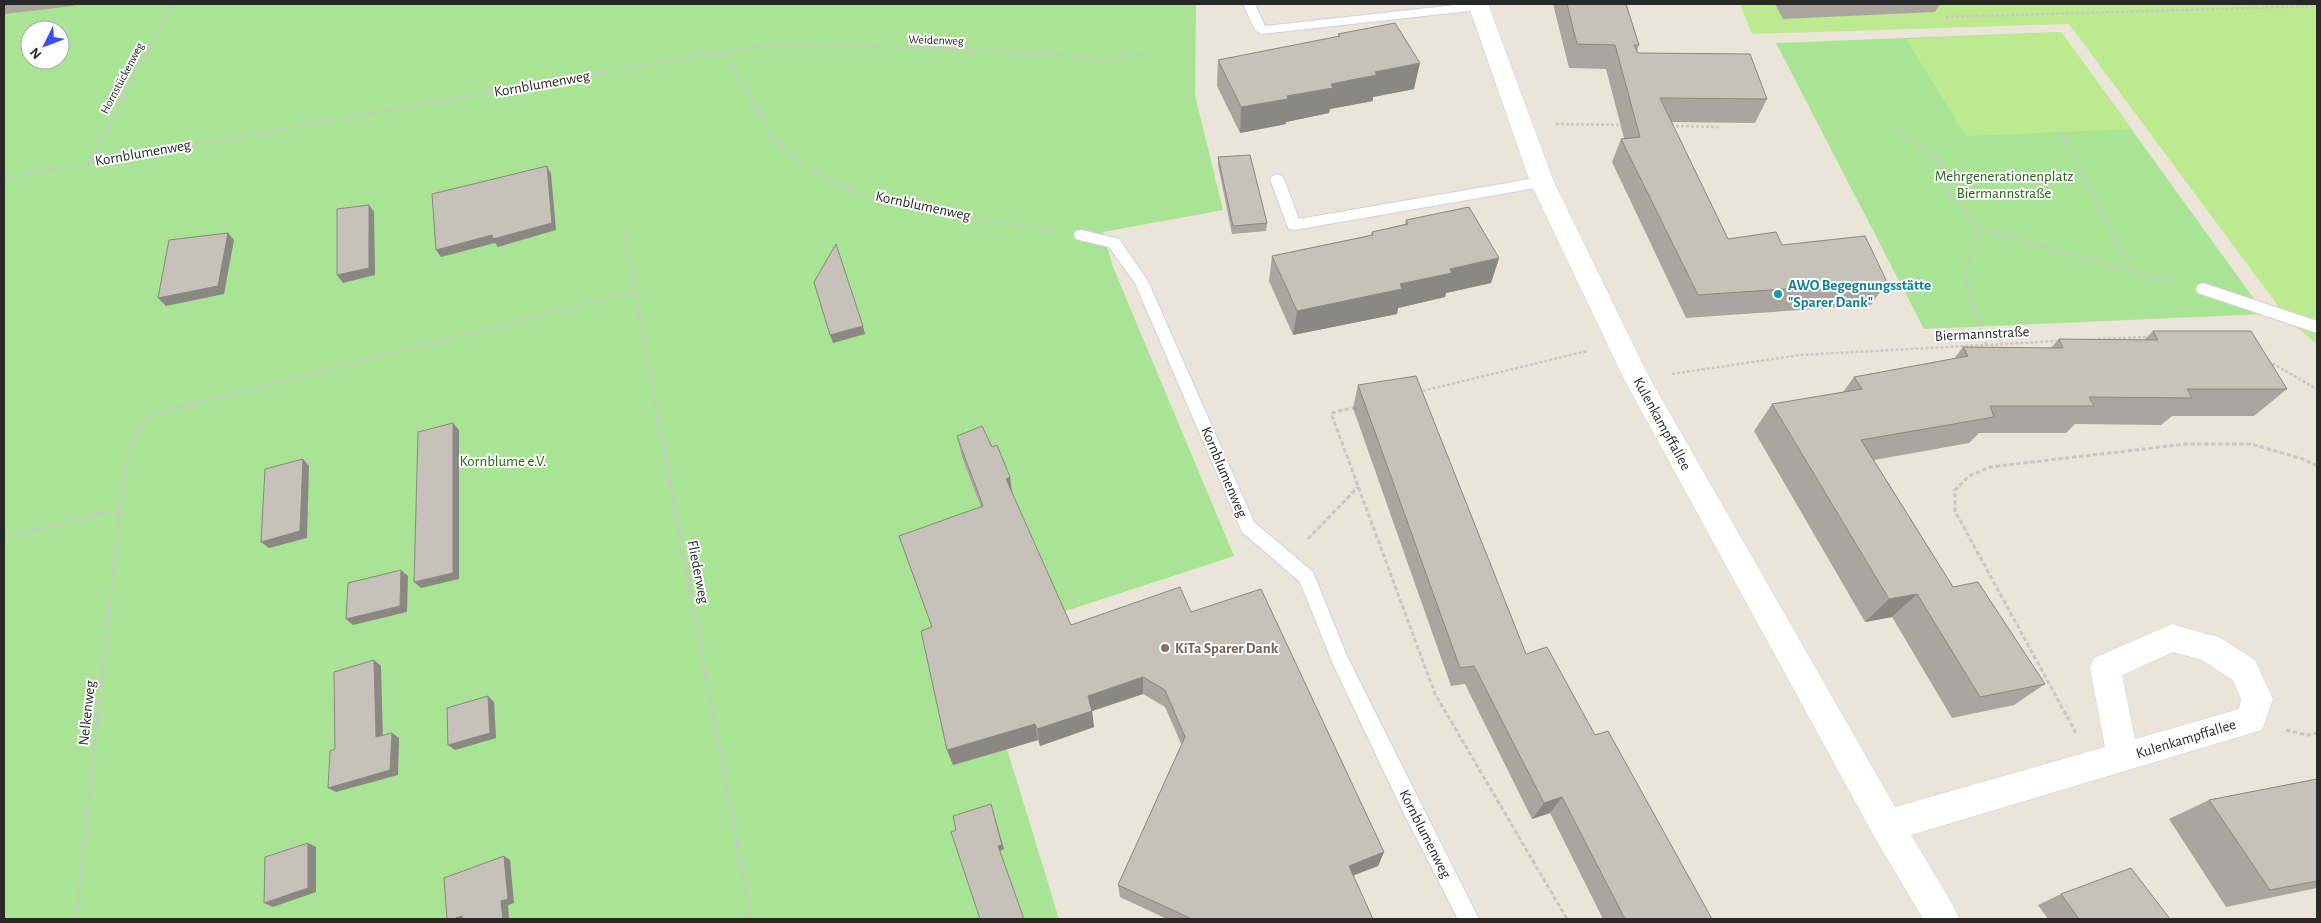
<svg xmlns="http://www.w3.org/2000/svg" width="2321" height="923" viewBox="0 0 2321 923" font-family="'Alegreya Sans',sans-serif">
  <rect width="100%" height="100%" fill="#ebe4d9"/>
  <g fill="#a9e394" fill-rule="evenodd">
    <path d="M4,4h1192l-1,91 28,115 -120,22 10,35 121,289 -260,85 85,278h-1055zM30,30h30v30h-30z"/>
    <polygon points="2061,32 2265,314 1924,329 1776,43"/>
  </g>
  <g fill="#beea8f">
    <polygon points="1740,4 2317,4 2317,344 2290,322 2069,24 1752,34"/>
    <polygon points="2061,32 2132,129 1966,136 1906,39"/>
  </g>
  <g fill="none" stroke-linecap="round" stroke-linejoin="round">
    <g stroke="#ced0e1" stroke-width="2">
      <g id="lane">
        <polygon points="1243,4 1255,4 1265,26 1464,4 1483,4 1484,6 1478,10 1261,34 1255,30"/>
        <polygon points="1277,174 1282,176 1284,179 1299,219 1542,177 1547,179 1549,182 1547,185 1542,187 1294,230 1289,229 1287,225 1270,179 1272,176"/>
        <polygon points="1081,230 1119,239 1148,281 1254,522 1313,572 1347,656 1479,919 1458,919 1403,812 1333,664 1300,582 1242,532 1135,283 1109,247 1076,239 1074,235 1076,231"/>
        <polygon points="2203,283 2317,321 2317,333 2198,293 2196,289 2198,285"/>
      </g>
    </g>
    <g stroke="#ced0e1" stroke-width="1">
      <path id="street" d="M1468,4h20l66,178 94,193 247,432 210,-60 -15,-79 4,-10 78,-34 49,14 34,22 18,39 -11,31 -351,105 43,72 5,12h-36l-48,-81 -251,-459 -94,-197zM2173,652l29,8 31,20 8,19 -2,10 -104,30 -13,-64z"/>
    </g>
    <g stroke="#c7c7c7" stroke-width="2.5" stroke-dasharray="3 2" stroke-linecap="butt">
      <polyline points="1946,17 2317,6"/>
      <polyline points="722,52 772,45 808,44 1046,53 1106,60 1149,53"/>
      <polyline points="1556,124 1624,125"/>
      <polyline points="1671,126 1720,127"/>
      <polyline points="1897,128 1941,163 1944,187 1979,229"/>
      <polyline points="2061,132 2130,271"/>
      <polyline points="90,162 172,4"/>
      <path d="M4,178l717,-126c12,18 24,36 35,54 7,13 13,29 24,39 72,67 184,71 276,86"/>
      <polyline points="624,228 655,404"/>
      <polyline points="2098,339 2149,337"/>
      <polyline points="1986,345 1964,276 1979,229 2176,283"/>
      <polyline points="2268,361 2317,389"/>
      <polyline points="1672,374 1800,355 2059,341"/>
      <polyline points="1418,392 1587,351"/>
      <polyline points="192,404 634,291"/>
    </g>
    <g stroke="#c7c7c7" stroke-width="3" stroke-dasharray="4.5 2.5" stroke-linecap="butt">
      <polyline points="655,403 751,919"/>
      <polyline points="1356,407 1331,413 1435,694 1567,919"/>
      <path d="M4,537l116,-28c3,-22 6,-75 25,-89 14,-10 35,-13 52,-17"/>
      <polyline points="1308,539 1358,487"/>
      <polyline points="2286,730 2307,735 2317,733"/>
      <polyline points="2076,733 1955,511 1955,490 1969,476 1990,467 2186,444 2251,444 2303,459 2317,466"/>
      <polyline points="76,919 120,509"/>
    </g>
    <use href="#lane" fill="#fff" fill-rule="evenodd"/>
    <use href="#street" fill="#fff" fill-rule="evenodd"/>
  </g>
  <g fill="#aaa69f">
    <polygon points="4,4 74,4 73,6 4,14"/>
    <polygon points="1553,4 1626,4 1639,45 1637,51 1638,53 1767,99 1755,123 1671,122 1728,239 1782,245 1887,282 1871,305 1686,318 1612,162 1621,139 1624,138 1606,69 1569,68"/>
    <polygon points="1775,4 1940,4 1935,12 1783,19"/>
    <polygon points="1338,34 1414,89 1373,97 1373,101 1330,109 1329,113 1286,122 1286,124 1240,133 1217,86 1218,60 1338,37"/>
    <polygon points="1218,157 1267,223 1266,231 1232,234 1218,165"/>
    <polygon points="1406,220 1499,258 1491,283 1446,293 1445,297 1398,308 1397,314 1293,335 1269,281 1272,256 1371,235 1372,232 1405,224"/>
    <polygon points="2153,331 2287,389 2254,416 2172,416 2161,425 2075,424 2066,433 1979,433 1969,443 1874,460 1953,587 2045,684 2014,705 1952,718 1892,617 1865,622 1754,431 1772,404 1843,392 1854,377 1954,359 1963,347 2051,348 2059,339 2144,340"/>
    <polygon points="1358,385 1526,654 1595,735 1711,919 1603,919 1550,813 1532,819 1465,684 1451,686 1353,408"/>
    <polygon points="957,436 1012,493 1071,625 1191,612 1384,852 1378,866 1353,875 1373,919 1167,919 1120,897 1118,885 1182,746 1165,707 1143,694 1092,711 1094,727 1040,746 1038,740 953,765 947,750 932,627 899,536 981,507 962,457"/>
    <polygon points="2317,779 2317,888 2226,907 2169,819 2209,800"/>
    <polygon points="2061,894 2170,919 2048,919 2038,905"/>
  </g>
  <g fill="#8b8782">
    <polygon points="1420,63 1414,89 1373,97 1373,101 1330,109 1329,113 1286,122 1286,124 1240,133 1241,107 1287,96 1375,72"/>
    <polygon points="547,166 551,174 556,230 498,247 495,243 441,257 436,250 492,235"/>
    <polygon points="369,205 374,212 375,275 343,283 337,275"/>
    <polygon points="228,233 234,240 224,294 166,306 158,298"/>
    <polygon points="1499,258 1491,283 1446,293 1445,297 1398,308 1397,314 1293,335 1297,311 1400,284 1450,269"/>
    <polygon points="863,326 865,334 833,343 830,335"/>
    <polygon points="453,423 459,430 459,579 421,588 414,582"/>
    <polygon points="303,459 309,466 307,538 269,548 261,542"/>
    <polygon points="1010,477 1013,498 1006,479"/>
    <polygon points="401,570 408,576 407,612 353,625 346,619"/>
    <polygon points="1917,594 1892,617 1865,622 1889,599"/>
    <polygon points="374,660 381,666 383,743 376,737"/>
    <polygon points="1143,677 1143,694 1092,711 1094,727 1040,746 1037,729 1088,696"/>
    <polygon points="488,696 494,702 496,738 455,750 448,745"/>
    <polygon points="1035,724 1038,740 953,765 947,750"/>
    <polygon points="392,733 399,738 398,775 336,792 328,788"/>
    <polygon points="1562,797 1550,813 1532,819 1544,803"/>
    <polygon points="991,804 1004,849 1000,851 998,846"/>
    <polygon points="308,843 316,847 316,892 273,907 264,903"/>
    <polygon points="1384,852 1378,866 1344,879 1349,866"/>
    <polygon points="504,856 510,860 514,903 508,905 509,919 503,919 501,901"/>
    <polygon points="462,916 468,919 453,919"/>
  </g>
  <g fill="#c6c1b9" stroke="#8b8782">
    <polygon points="4,4 17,4 4,5"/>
    <polygon points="1567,4 1626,4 1639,45 1634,45 1638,53 1750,54 1767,99 1660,98 1728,239 1776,232 1782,245 1865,236 1887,282 1698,295 1621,139 1640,137 1615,45 1577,44"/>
    <polygon points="1395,23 1420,63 1375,72 1377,75 1331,84 1333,88 1287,96 1288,99 1241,107 1218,60 1340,36 1338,34"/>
    <polygon points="1250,155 1267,223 1233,226 1218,157"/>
    <polygon points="547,166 552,223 493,239 492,235 436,250 432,194"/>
    <polygon points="369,205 369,268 337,275 337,209"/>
    <polygon points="1469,207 1499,258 1450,269 1452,273 1400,284 1402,289 1297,311 1272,256 1373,235 1372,232 1408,224 1406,220"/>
    <polygon points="228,233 218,286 158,298 169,240"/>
    <polygon points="836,244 863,326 830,335 814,282"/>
    <polygon points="2153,331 2251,331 2287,389 2187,389 2192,398 2089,397 2094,406 1990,406 1994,417 1861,440 1953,587 1978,582 2045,684 1980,697 1917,594 1889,599 1772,404 1862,389 1854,377 1968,356 1963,347 2063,348 2059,339 2158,340"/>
    <polygon points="1416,376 1526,654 1547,647 1595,735 1608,731 1712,919 1625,919 1562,797 1544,803 1474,666 1460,668 1358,385"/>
    <polygon points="453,423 453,573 414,582 418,432"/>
    <polygon points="982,426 992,447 997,445 1010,477 1006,479 1071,625 1180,587 1191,612 1261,589 1384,852 1349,866 1373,919 1192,919 1118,885 1185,737 1165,690 1143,677 1088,696 1092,711 1037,729 1035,724 947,750 921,631 932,627 899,536 983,506 957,436"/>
    <polygon points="303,459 300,531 261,542 265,469"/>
    <polygon points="401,570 400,606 346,619 348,583"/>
    <polygon points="374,660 376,737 392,733 390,770 328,788 330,751 335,749 334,672"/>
    <polygon points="488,696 490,733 448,745 447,708"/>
    <polygon points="2317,779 2317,881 2270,890 2209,800"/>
    <polygon points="991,804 1002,845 998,846 1024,919 980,919 951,832 956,830 953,816"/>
    <polygon points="308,843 308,888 264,903 265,857"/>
    <polygon points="504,856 508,899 501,901 503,919 462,919 462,916 453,919 447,919 444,878"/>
    <polygon points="2131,868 2170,919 2079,919 2061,894"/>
  </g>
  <circle fill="#0f9aa8" stroke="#fff" stroke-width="2" cx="1778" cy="294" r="5"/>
  <circle fill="#8d6e63" stroke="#fff" stroke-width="2" cx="1165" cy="648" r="5"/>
  <g text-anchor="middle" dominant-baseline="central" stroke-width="4" stroke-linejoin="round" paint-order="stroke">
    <g font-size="12" fill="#282828" stroke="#fff">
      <text transform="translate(936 40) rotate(2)">Weidenweg</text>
      <text transform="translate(122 78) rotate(-62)">Hornstückenweg</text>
    </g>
    <g font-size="15" fill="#282828" stroke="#fff">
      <text transform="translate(542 84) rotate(-10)">Kornblumenweg</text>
      <text transform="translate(143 153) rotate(-10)">Kornblumenweg</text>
      <text transform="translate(923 206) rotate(12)">Kornblumenweg</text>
      <text transform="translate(1982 334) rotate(-3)">Biermannstraße</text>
      <text transform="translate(1662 424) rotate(61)">Kulenkampffallee</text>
      <text transform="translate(1224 472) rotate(67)">Kornblumenweg</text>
      <text transform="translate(698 572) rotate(79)">Fliederweg</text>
      <text transform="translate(87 713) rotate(-84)">Nelkenweg</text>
      <text transform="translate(2186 739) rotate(-17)">Kulenkampffallee</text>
      <text transform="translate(1425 834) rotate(63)">Kornblumenweg</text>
    </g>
    <g font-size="15" fill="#236418" stroke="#fff">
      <text x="2004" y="176">Mehrgenerationenplatz<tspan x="2004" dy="17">Biermannstraße</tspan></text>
      <text x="503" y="461">Kornblume e.V.</text>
    </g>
    <g font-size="15" font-weight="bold" fill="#0d838f" stroke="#fff" text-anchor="start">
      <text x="1788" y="285">AWO Begegnungsstätte<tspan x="1788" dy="17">"Sparer Dank"</tspan></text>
    </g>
    <g font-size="15" font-weight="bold" fill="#785e54" stroke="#fff" text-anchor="start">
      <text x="1175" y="648">KiTa Sparer Dank</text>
    </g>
  </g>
  <rect width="2321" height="923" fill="none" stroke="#282828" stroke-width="10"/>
  <g transform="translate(45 45) rotate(228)"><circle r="24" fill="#ffffff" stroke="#a9a9a9"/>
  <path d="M0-4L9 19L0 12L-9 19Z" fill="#354dfb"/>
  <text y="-8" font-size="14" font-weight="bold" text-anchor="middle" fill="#282828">N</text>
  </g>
</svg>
